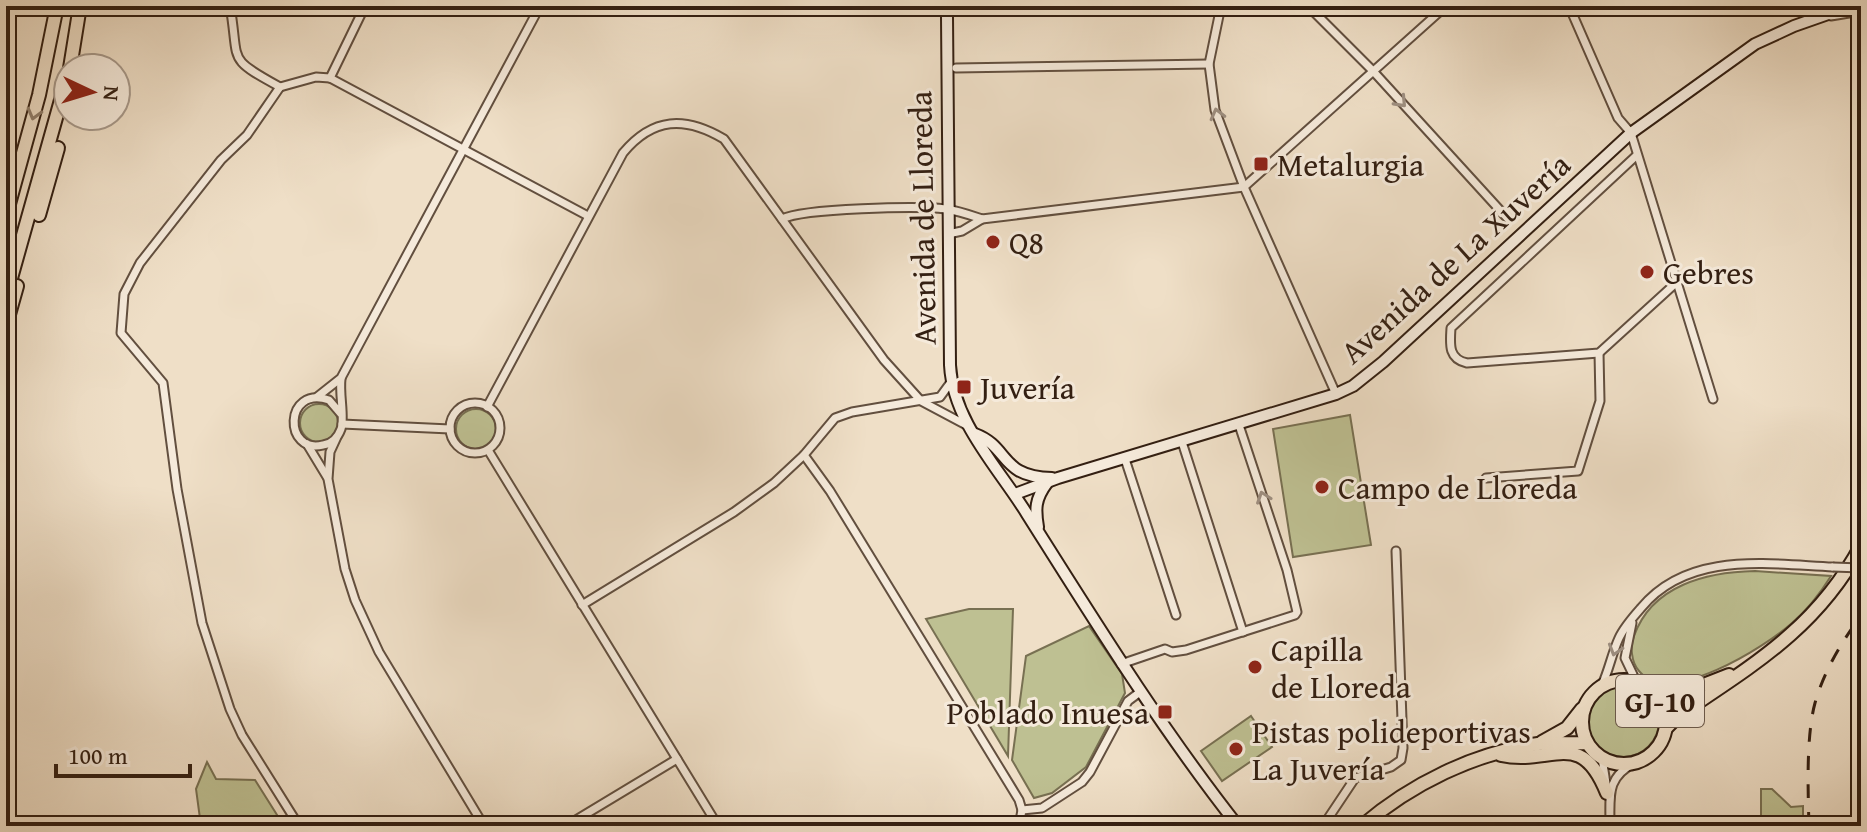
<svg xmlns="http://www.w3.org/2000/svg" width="1867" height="832" viewBox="0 0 1867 832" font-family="'Gentium Book Plus',serif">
  <rect width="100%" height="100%" fill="#efdfc7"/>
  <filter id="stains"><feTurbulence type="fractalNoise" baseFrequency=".0025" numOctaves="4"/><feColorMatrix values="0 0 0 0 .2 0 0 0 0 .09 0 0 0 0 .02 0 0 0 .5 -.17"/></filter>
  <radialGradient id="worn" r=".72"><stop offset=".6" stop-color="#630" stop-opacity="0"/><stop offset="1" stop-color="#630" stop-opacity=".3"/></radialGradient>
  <g fill="#bec092" stroke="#787052" stroke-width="2">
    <circle cx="319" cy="423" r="19"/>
    <circle cx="476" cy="429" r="20"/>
    <polygon points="1350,415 1371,545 1293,557 1273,429"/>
    <path d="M1755,571l76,5c-10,16 -25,35 -39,47 -27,24 -123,85 -153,48 -8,-9 -9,-25 -5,-35 18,-51 73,-64 121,-65z"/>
    <polygon points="969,609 1013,609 1008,756 926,619"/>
    <polygon points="1089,626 1122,674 1125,693 1086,767 1052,793 1034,798 1012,760 1026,656"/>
    <circle cx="1623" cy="721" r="36"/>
    <polygon points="1251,716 1272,747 1222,781 1201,751"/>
    <polygon points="207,762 216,779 255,780 284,826 201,826 196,789"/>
    <polygon points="1761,789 1772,789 1791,807 1803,806 1803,826 1761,826"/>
  </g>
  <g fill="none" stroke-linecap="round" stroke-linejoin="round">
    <g stroke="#624f3f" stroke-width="11">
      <g id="street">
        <path d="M230,6c10,57 -5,51 50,81"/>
        <polyline points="1221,6 1209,64 1215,110 1244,187 1336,394"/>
        <polyline points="1308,6 1373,71 1508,219"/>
        <polyline points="1569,6 1618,118 1631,133 1713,399"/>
        <polyline points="1831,16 1861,11"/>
        <polyline points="956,68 1209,64"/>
        <polyline points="330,78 365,6"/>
        <path d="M1637,155l-186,173c-1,16 -3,31 16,35l132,-10 78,-71"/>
        <path d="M782,219c22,-11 136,-13 164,-10 13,2 24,6 36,10l262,-32 202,-181"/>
        <polyline points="948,234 962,231 982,219"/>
        <polyline points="317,397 341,378 540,6"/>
        <circle cx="475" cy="428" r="25"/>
        <path d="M487,407l136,-254c30,-36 62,-37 101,-14l160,221 37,41 47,25"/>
        <path d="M341,414l-12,-14c-46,-15 -45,55 -6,45 9,-1 15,-8 18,-16 4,-11 -2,-35 0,-50"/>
        <polyline points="342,424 450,429"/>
        <polyline points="336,439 330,452 328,479 345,569 355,600 379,652 484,826"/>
        <polyline points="1182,442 1243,632"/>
        <polyline points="307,444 327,477"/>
        <polyline points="488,450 718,826"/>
        <polyline points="804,455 830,491 1019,800 1022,810"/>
        <polyline points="1125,459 1176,615"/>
        <polyline points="1486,478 1578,471 1600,401 1599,353"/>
        <polyline points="582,605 734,512 774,483 804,455 835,418 852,412 940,397 951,382"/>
        <polyline points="1632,623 1625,658 1636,681"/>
        <polyline points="1121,664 1165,649 1172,652 1186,650 1295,615 1297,612 1287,570 1239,425"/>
        <path d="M1602,685c7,-15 10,-32 17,-47 5,-11 14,-21 22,-30 47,-57 125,-44 192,-41"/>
        <polyline points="1602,758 1606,783"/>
        <polyline points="299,826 242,735 230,709 202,623 177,489 163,383 121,333 124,294 140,263 221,160 247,135 280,87 316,77 330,78 588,216"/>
        <polyline points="566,826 677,759"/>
        <polyline points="1019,826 1022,810 1042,808 1082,782 1090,772 1128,701 1140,692"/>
        <polyline points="1323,826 1355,778 1391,767 1401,760 1403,748 1396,551"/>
        <path d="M1610,826c0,-31 -4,-49 26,-64"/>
      </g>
    </g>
    <g stroke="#331f12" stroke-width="14">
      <g id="secondary">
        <path d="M947,17l3,348c3,57 48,102 77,149 67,106 133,213 211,312"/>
        <path d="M975,434c35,13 24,43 77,44"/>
        <polyline points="1015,494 1058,478 1336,394 1353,386 1383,362 1631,133 1755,44 1794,26 1851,6"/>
        <path d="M1038,527c-3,-18 -3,-28 9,-44"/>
      </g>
    </g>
    <g stroke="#331f12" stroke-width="16">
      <g id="highway">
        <polyline points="70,68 80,6"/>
        <polyline points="6,215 39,95 57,6"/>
        <polyline points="39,215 58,148"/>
        <polyline points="6,296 68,75"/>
        <polyline points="6,325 17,286"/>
        <circle cx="1624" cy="722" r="42"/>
        <polyline points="1657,695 1683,693 1729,675"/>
        <path d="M1666,728l13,-13c74,-50 138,-87 182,-169"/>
        <polyline points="1542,742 1567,728 1582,709"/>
        <path d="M1501,755c51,11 79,-29 106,38"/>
        <path d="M1362,826c49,-42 112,-73 176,-82 16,-2 33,0 49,-1"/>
      </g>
    </g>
    <use href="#street" stroke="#f5eadb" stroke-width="7"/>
    <use href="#secondary" stroke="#f5eadb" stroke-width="10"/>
    <use href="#highway" stroke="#efdfc7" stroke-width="12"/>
    <path stroke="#331f12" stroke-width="3" stroke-dasharray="14 14" stroke-linecap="butt" d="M1809,826c-1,-35 -3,-90 6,-123 9,-32 27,-62 46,-87"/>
    <g stroke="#624f3f" stroke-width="11" stroke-linecap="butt">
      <polyline id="street-bridge" points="1833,567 1861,568"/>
    </g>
    <use href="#street-bridge" stroke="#f5eadb" stroke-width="7"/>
  </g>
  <defs><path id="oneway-chevron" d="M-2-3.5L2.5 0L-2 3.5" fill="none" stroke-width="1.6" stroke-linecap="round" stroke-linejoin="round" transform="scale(2)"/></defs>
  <g stroke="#9e8f81">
    <use href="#oneway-chevron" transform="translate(1401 102) rotate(47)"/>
    <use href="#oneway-chevron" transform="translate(1217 114) rotate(-104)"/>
    <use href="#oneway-chevron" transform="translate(1263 497) rotate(-109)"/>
    <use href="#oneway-chevron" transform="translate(1615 650) rotate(107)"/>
  </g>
  <use stroke="#917f6c" href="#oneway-chevron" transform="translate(34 114) rotate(105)"/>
  <g fill="#8f2418" stroke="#f5eadb" stroke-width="3">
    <rect x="1253" y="156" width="16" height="16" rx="4"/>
    <circle cx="993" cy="242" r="8"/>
    <circle cx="1647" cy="272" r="8"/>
    <rect x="956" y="379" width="16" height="16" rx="4"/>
    <circle cx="1322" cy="487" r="8"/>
    <circle cx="1255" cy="667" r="8"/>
    <rect x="1157" y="704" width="16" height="16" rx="4"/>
    <circle cx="1236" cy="749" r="8"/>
  </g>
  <g text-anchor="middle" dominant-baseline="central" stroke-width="6" stroke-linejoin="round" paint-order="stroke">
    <rect fill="#f5eadb" stroke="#6d5c4e" stroke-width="2" x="1616" y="675" width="88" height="52" rx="6"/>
    <g font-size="30" font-weight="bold" fill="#331f12">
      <text x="1660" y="701">GJ-10</text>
    </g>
    <g font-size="32" fill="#331f12" stroke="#f5eadb" text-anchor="start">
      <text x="1277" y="164">Metalurgia</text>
      <text x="1009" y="242">Q8</text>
      <text x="1663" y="272">Gebres</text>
      <text x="980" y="387">Juvería</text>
      <text x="1338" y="487">Campo de Lloreda</text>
      <text x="1271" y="649">Capilla<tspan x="1271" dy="37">de Lloreda</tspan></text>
      <text x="1149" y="712" text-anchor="end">Poblado Inuesa</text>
      <text x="1252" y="731">Pistas polideportivas<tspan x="1252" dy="37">La Juvería</tspan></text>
    </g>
    <g font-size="32" fill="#331f12" stroke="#f5eadb">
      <text transform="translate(922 218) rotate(-91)">Avenida de Lloreda</text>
      <text transform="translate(1455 258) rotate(-42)">Avenida de La Xuvería</text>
    </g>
  </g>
  <rect width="1867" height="832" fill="none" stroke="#efdfc7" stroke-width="32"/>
  <rect x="8" y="8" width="1851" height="816" fill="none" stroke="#331f12" stroke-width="4"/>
  <rect x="16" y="16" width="1835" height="800" fill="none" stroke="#331f12" stroke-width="2"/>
  <g transform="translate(92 92) rotate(94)"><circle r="38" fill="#f5eadb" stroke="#a7998b" stroke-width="2"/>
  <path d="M0-6L14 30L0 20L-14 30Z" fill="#8f2418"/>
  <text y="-12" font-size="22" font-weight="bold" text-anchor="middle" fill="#331f12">N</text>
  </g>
  <path d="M56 764v12h134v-12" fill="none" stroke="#331f12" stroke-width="4"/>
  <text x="68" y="764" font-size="24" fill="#331f12" stroke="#f5eadb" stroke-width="6" paint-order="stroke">100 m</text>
  <rect width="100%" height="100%" filter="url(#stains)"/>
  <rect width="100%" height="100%" fill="url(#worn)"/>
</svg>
